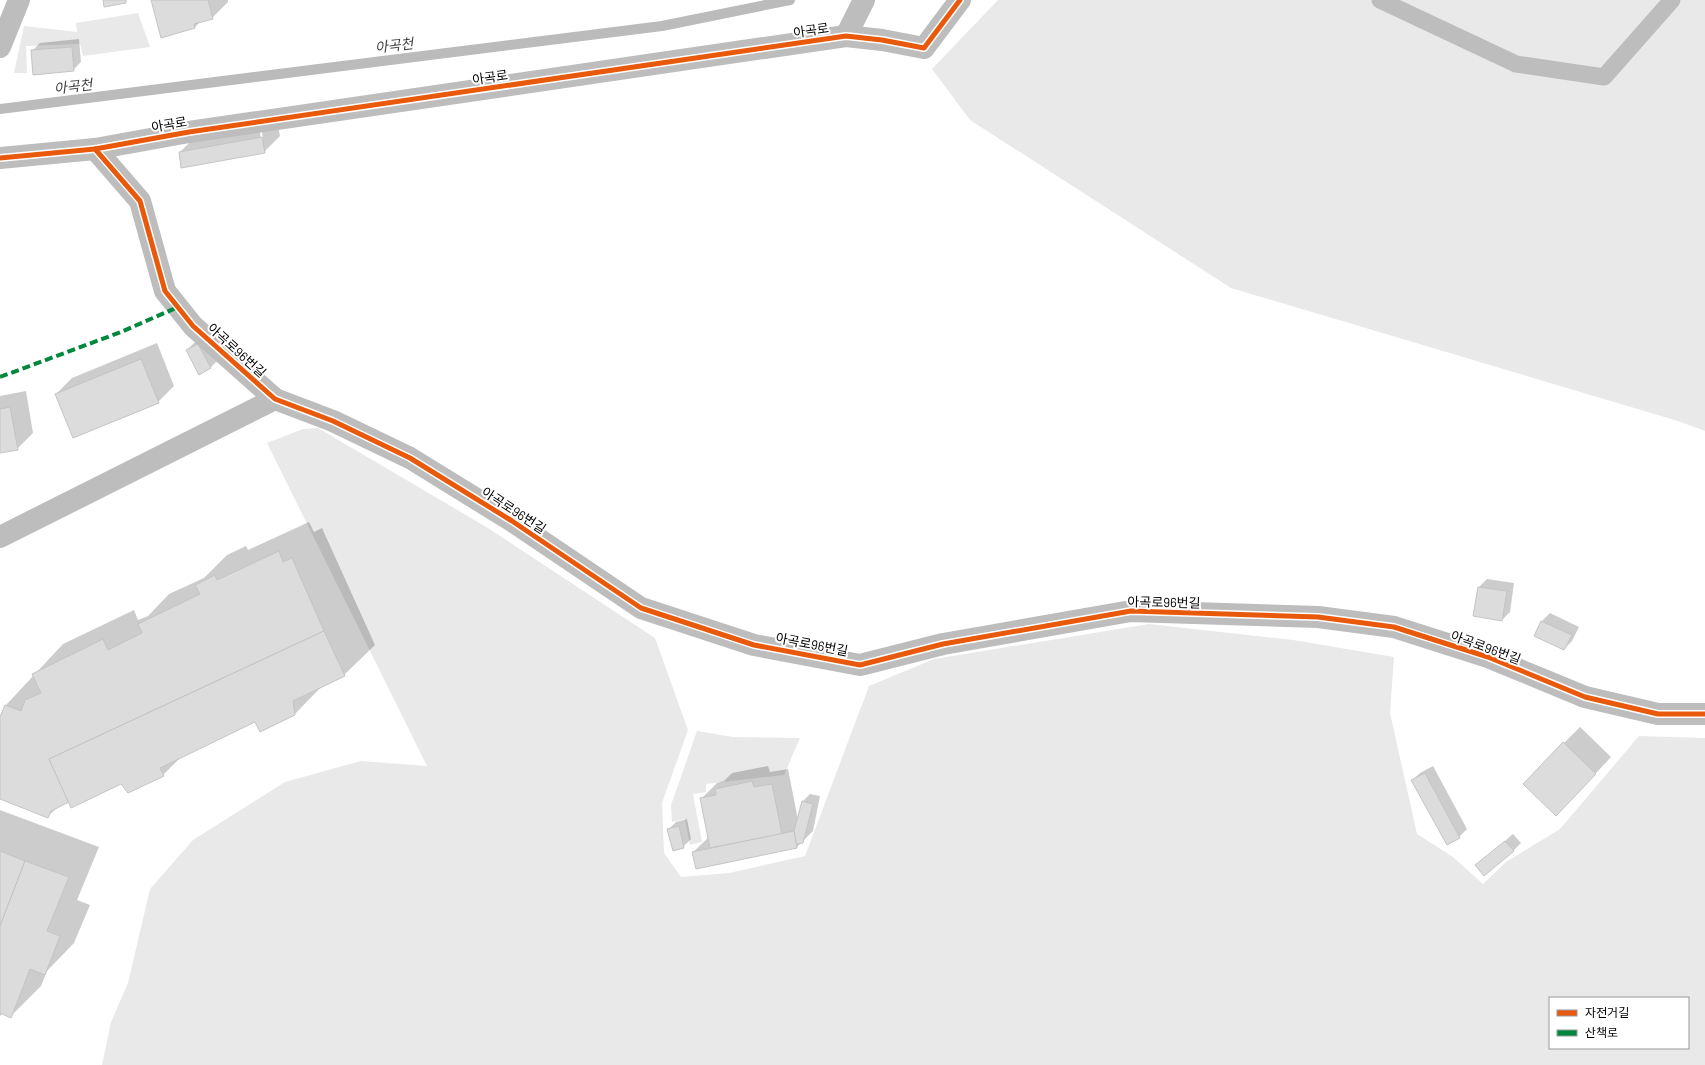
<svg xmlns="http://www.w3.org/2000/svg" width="1705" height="1065" viewBox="0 0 1705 1065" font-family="Barlow,'Noto Sans KR',sans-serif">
  <rect width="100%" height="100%" fill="#fff"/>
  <g fill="#e9e9e9" fill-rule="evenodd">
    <polygon points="998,0 1705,0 1705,431 1678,421 1231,288 970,120 932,69"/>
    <polygon points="138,13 150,47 83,56 80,44 26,46 27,73 14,73 24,26 77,32 76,23"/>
    <path d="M318,428l170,100 167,110 33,92 -26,73 2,50 17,24 48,-4 76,-17 64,-170 65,-27 215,-35 144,16 101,17 -4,56 27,121 36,23 30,27 23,-22 54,-33 79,-93 66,2v327h-1603l9,-43 17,-39 22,-94 43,-49 92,-58 76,-21 66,5 -160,-323 36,-14zM1550,998h138v50h-138z"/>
    <polygon points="697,731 733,737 800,738 784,775 706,784 706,792 693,794 702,842 690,845 685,819 672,822 671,805"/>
  </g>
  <g fill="#0003" fill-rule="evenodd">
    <polygon points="152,0 228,0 228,2 212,18 201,21 195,27 161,36"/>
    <polygon points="79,39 81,62 73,70 32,51 40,43"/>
    <path d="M277,122l3,14 -16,16h-84l16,-16zM260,132h2l1,9h-2z"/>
    <polygon points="206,336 218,360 210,368 187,350 195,342"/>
    <polygon points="157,343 174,386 158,402 56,394 72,378"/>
    <polygon points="26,391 33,433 17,449 0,452 0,396"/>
    <polygon points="309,522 314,532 322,528 375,645 344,675 323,685 295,714 256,721 181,757 163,775 121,783 69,801 58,807 47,817 0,797 0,720 6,705 63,644 134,610 138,620 148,616 169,594 204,578 227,555 246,546 248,550"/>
    <polygon points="1487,579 1514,583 1510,612 1502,620 1479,587"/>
    <polygon points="1550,613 1579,627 1572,641 1564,649 1536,636 1542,621"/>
    <polygon points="1580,727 1611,757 1572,799 1564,743"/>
    <polygon points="768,766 770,772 788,769 798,820 803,801 810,794 820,796 813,831 797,847 693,852 709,837 701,799 717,783 724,781 732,773"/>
    <polygon points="1433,766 1467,829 1459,837 1413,780 1420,773"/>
    <polygon points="0,810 99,847 77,900 90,905 74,943 47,971 41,986 11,1016 3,1013 0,1016"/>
    <polygon points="687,819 691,839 683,847 668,830 676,822"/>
    <polygon points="1513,834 1521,843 1513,851 1477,865"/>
  </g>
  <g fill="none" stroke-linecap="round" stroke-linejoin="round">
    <polyline stroke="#bbb" stroke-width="10" points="0,109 662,26 790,0"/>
  </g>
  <g fill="#dcdcdc" stroke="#c4c4c4">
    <polygon points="103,0 126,0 126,3 104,7"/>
    <polygon points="151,0 208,0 213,19 194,24 195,28 161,38"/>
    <polygon points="72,47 74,71 33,75 31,50"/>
    <polygon points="262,137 265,153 181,168 179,152"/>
    <polygon points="198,344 211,368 199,375 186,350"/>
    <polygon points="141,359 159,403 73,438 55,394"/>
    <polygon points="10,407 18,450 0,453 0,409"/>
    <polygon points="279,551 283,562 292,558 324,631 49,759 69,802 51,811 48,818 0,799 0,717 5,705 21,711 25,700 41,693 32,674 103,639 108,650 142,633 138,624 200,594 195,585 215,575 217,580"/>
    <polygon points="1478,587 1507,591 1502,621 1473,616"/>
    <polygon points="1541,621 1572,635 1564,650 1534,636"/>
    <polygon points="324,631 345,676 293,701 295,715 260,732 255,722 160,768 164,776 128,793 121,784 71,808 49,759"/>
    <polygon points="1563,742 1596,774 1556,816 1523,784"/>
    <polygon points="1425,773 1460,838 1447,845 1411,780"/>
    <polygon points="752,781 754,787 772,784 782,834 710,848 700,798 716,795 715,789"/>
    <polygon points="802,801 813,804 803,843 796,844 794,831"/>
    <polygon points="679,826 684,848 673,851 667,829"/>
    <polygon points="794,831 797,848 696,869 692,852"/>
    <polygon points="1505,841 1514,851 1484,876 1475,865"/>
    <polygon points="0,851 25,861 0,926"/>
    <polygon points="25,861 69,877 47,931 60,936 45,975 30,969 11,1018 0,1013 0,926"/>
  </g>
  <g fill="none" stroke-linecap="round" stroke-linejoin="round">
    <polyline stroke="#bdbdbd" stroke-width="17" points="1380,0 1516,64 1604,77 1672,0"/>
    <g stroke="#bdbdbd" stroke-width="22">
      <polyline points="846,36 864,0"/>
      <polyline points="0,47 19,0"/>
      <polyline points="95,149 140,201 165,291 193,326 275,399 333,421 410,458 512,521 641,608 754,645 860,665 943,644 1131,611 1318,617 1394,627 1488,657 1585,697 1658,714 1705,714"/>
      <polyline points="0,158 95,149 189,132 846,36 882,40 924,48 960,0"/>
    </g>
    <polyline stroke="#bdbdbd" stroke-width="22" points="0,537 275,399"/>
    <polyline stroke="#00873e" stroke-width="4" stroke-dasharray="8 4" stroke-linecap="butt" points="0,377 121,332 178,307"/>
    <g stroke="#fff" stroke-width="8">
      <g id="cycleway">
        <polyline points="95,149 140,201 165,291 193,326 275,399 333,421 410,458 512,521 641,608 754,645 860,665 943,644 1131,611 1318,617 1394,627 1488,657 1585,697 1658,714 1705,714"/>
        <polyline points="0,158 95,149 189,132 846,36 882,40 924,48 960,0"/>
      </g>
    </g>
    <use href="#cycleway" stroke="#e8590c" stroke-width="5"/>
  </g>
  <g text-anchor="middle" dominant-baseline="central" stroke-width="4" stroke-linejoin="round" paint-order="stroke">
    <g font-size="13" fill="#000" stroke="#fff">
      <text transform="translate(811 30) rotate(-8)">아곡로</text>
      <text transform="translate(490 77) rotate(-8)">아곡로</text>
      <text transform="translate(169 124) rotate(-10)">아곡로</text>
      <text transform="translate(237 350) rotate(42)">아곡로96번길</text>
      <text transform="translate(514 510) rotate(33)">아곡로96번길</text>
      <text transform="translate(1164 602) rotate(1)">아곡로96번길</text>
      <text transform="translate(812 644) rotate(11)">아곡로96번길</text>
      <text transform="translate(1486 647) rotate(20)">아곡로96번길</text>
    </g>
    <g font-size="14" font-style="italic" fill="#3f3f3f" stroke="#fff">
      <text transform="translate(394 45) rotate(-7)">아곡천</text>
      <text transform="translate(73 86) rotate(-7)">아곡천</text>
    </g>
  </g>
  <rect x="1549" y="997" width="140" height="52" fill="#ffffff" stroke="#999999"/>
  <rect x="1557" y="1010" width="20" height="6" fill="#e8590c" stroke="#999999"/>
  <text x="1585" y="1017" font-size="12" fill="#000000">자전거길</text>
  <rect x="1557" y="1030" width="20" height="6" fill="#00873e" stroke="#999999"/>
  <text x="1585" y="1037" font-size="12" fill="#000000">산책로</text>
</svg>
